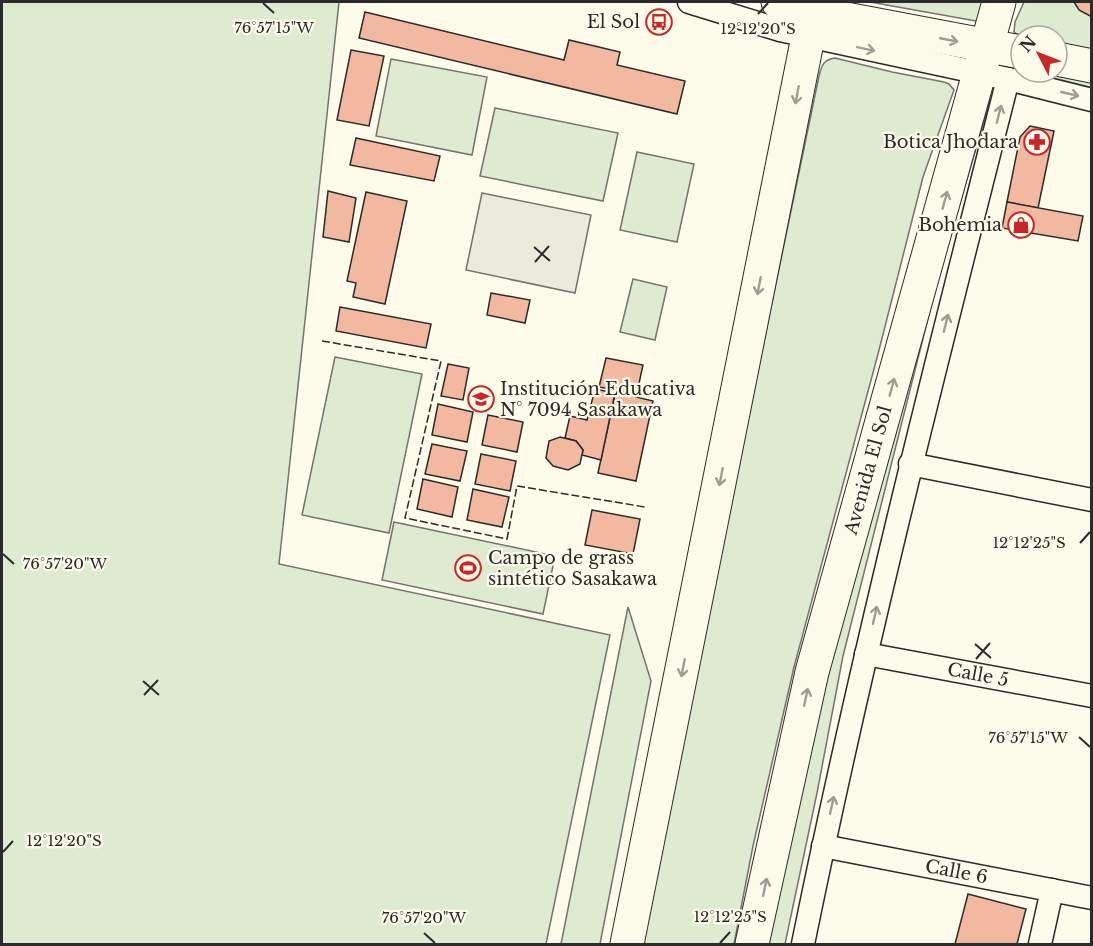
<svg xmlns="http://www.w3.org/2000/svg" width="1093" height="946" viewBox="0 0 1093 946" font-family="'Libre Baskerville',serif">
  <rect width="100%" height="100%" fill="#fdfbea"/>
  <g fill="#deebd1" stroke="#74746e" stroke-width="1.5">
    <polygon points="2,2 339,2 279,564 610,635 546,944 2,944"/>
    <polygon points="870,2 990,2 980,20 976,21"/>
    <polygon points="1024,2 1091,2 1091,52 1057,45 1057,36 1021,37 1014,32 1015,22"/>
    <path d="M835,58l57,14 52,10 5,2 5,6 -31,87 -45,177 -84,313 -41,179 -19,98h-95l180,-868c3,-11 4,-16 16,-18z"/>
    <polygon points="391,59 487,77 472,155 376,136"/>
    <polygon points="1044,72 1056,72 1091,79 1091,92 1042,82"/>
    <polygon points="981,99 990,101 940,271 843,656 817,793 785,944 764,944 831,656"/>
    <polygon points="495,108 618,133 603,201 480,176"/>
    <polygon points="637,152 694,164 677,242 620,230"/>
    <polygon points="633,279 667,287 655,340 620,332"/>
    <polygon points="335,357 422,374 389,533 302,515"/>
    <polygon points="394,522 555,556 543,614 382,580"/>
    <polygon points="628,607 651,681 600,944 561,944"/>
  </g>
  <polygon fill="#eceadb" stroke="#74746e" stroke-width="1.5" points="482,193 591,215 575,293 466,270"/>
  <g fill="#f2b8a0" stroke="#2b2b2b" stroke-width="1.5">
    <polygon points="1074,2 1092,2 1092,17 1079,10"/>
    <polygon points="365,12 564,60 569,40 620,52 617,65 685,81 677,114 359,38"/>
    <polygon points="351,50 384,56 369,126 337,120"/>
    <polygon points="1030,126 1054,131 1038,208 1007,202 1020,137"/>
    <polygon points="356,138 440,156 434,181 350,165"/>
    <polygon points="328,191 356,198 349,242 323,237"/>
    <polygon points="366,192 407,201 385,304 353,297 356,283 347,281"/>
    <polygon points="1007,202 1083,216 1078,241 1002,228"/>
    <polygon points="491,293 530,300 525,323 487,315"/>
    <polygon points="340,307 431,324 426,348 336,331"/>
    <polygon points="606,358 643,365 636,397 653,401 636,481 598,473 616,390 599,387"/>
    <polygon points="448,364 469,368 463,400 441,396"/>
    <polygon points="595,389 615,393 601,460 582,455 583,450 576,441 565,438 570,416 587,420"/>
    <polygon points="438,404 473,412 467,442 432,435"/>
    <polygon points="488,415 523,422 517,452 482,445"/>
    <polygon points="560,437 576,441 583,450 580,464 568,470 553,466 546,458 549,441"/>
    <polygon points="432,444 467,451 460,481 425,474"/>
    <polygon points="481,454 516,461 510,491 475,484"/>
    <polygon points="423,479 458,487 452,517 417,509"/>
    <polygon points="473,489 509,497 502,527 467,520"/>
    <polygon points="592,510 640,519 633,554 585,545"/>
    <polygon points="968,894 1026,909 1017,944 955,944"/>
  </g>
  <g fill="none" stroke-linecap="round" stroke-linejoin="round">
    <g stroke="#2b2b2b" stroke-width="25">
      <g id="street">
        <polyline points="689,2 780,30 1008,79 1092,100"/>
        <polyline points="910,464 1092,500"/>
        <path id="s1" d="M866,654l226,42"/>
        <path id="s2" d="M823,846l269,52"/>
        <path d="M803,944c59,-290 132,-577 205,-865"/>
        <polyline points="1040,944 1052,890"/>
      </g>
    </g>
    <g stroke="#2b2b2b" stroke-width="35">
      <g id="secondary">
        <polyline points="778,2 809,12 1021,52"/>
        <polyline points="1057,59 1092,66"/>
      </g>
    </g>
    <g stroke="#2b2b2b" stroke-width="35">
      <g id="primary">
        <polyline points="627,944 808,37 811,2"/>
        <path id="s3" d="M752,944l60,-272 187,-670"/>
      </g>
    </g>
    <use href="#street" stroke="#fdfbea" stroke-width="22"/>
    <use href="#secondary" stroke="#fdfbea" stroke-width="33"/>
    <use href="#primary" stroke="#fdfbea" stroke-width="33"/>
    <polyline stroke="#2b2b2b" stroke-width="1.5" stroke-dasharray="8 3" stroke-linecap="butt" points="322,341 441,361 405,518 507,539 517,486 645,507"/>
  </g>
  <defs><path id="oneway-shaft" d="M-6 0H5M1.5-3L5.5 0L1.5 3" fill="none" stroke-width="1.6" stroke-linecap="round" stroke-linejoin="round" transform="scale(1.5)"/></defs>
  <g stroke="#9e9d94">
    <use href="#oneway-shaft" transform="translate(949 40) rotate(11)"/>
    <use href="#oneway-shaft" transform="translate(866 49) rotate(12)"/>
    <use href="#oneway-shaft" transform="translate(1070 94) rotate(13)"/>
    <use href="#oneway-shaft" transform="translate(797 95) rotate(101)"/>
    <use href="#oneway-shaft" transform="translate(999 114) rotate(-76)"/>
    <use href="#oneway-shaft" transform="translate(945 200) rotate(-74)"/>
    <use href="#oneway-shaft" transform="translate(759 286) rotate(101)"/>
    <use href="#oneway-shaft" transform="translate(946 323) rotate(-76)"/>
    <use href="#oneway-shaft" transform="translate(892 387) rotate(-74)"/>
    <use href="#oneway-shaft" transform="translate(721 477) rotate(101)"/>
    <use href="#oneway-shaft" transform="translate(875 615) rotate(-77)"/>
    <use href="#oneway-shaft" transform="translate(683 668) rotate(101)"/>
    <use href="#oneway-shaft" transform="translate(806 697) rotate(-78)"/>
    <use href="#oneway-shaft" transform="translate(832 805) rotate(-77)"/>
    <use href="#oneway-shaft" transform="translate(765 887) rotate(-78)"/>
  </g>
  <path fill="none" stroke="#2b2b2b" stroke-width="2" d="M263,3l11,10M758,14l10,-11M534,247l16,14M535,262l14,-16M1080,543l10,-11M3,554l11,10M975,644l16,14M976,659l14,-16M143,681l16,14M144,695l14,-15M1079,737l11,10M3,852l10,-11M424,933l11,10M720,943l10,-11"/>
  <defs>
    <g id="bus-ring" transform="scale(1.35)"><circle r="9.5" fill="#fdfbea" stroke="#c62828" stroke-width="1.5"/><path d="M-5-6H5V4H4V6H2V4H-2V6H-4V4H-5ZM-3.5-4V0h7V-4ZM-3.5 1.2v1.5H-2V1.2ZM2 1.2v1.5H3.5V1.2Z" fill="#c62828"/></g>
    <g id="pharmacy-ring" transform="scale(1.35)"><circle r="9.5" fill="#fdfbea" stroke="#c62828" stroke-width="1.5"/><path d="M-2-6h4v4h4v4h-4v4h-4v-4h-4v-4h4Z" fill="#c62828"/></g>
    <g id="shop-ring" transform="scale(1.35)"><circle r="9.5" fill="#fdfbea" stroke="#c62828" stroke-width="1.5"/><path d="M-5-2.5h2.3a2.7 3.5 0 0 1 5.4 0H5L5.5 6h-11ZM-1.5-2.5h3a1.5 2.3 0 0 0-3 0Z" fill="#c62828"/></g>
    <g id="school-ring" transform="scale(1.35)"><circle r="9.5" fill="#fdfbea" stroke="#c62828" stroke-width="1.5"/><path d="M0-5L7-2L0 1L-7-2ZM-4 1L0 2.5L4 1V4Q0 6-4 4Z" fill="#c62828"/></g>
    <g id="stadium-ring" transform="scale(1.35)"><circle r="9.5" fill="#fdfbea" stroke="#c62828" stroke-width="1.5"/><path d="M0-5a6.5 5 0 1 0 0 10a6.5 5 0 1 0 0-10ZM-3.5-1.8h7v3.6h-7Z" fill="#c62828"/></g>
  </defs>
  <g fill-rule="evenodd">
    <use href="#bus-ring" x="659" y="22"/>
    <use href="#pharmacy-ring" x="1037" y="142"/>
    <use href="#shop-ring" x="1021" y="225"/>
    <use href="#school-ring" x="481" y="399"/>
    <use href="#stadium-ring" x="468" y="568"/>
  </g>
  <g text-anchor="middle" dominant-baseline="central" stroke-width="4.5" stroke-linejoin="round" paint-order="stroke">
    <g font-size="18" fill="#2b2b2b" stroke="#fdfbea" text-anchor="end">
      <text x="640" y="22">El Sol</text>
      <text x="1018" y="142">Botica Jhodara</text>
      <text x="1002" y="225">Bohemia</text>
      <text x="500" y="389" text-anchor="start">Institución Educativa<tspan x="500" dy="21">N° 7094 Sasakawa</tspan></text>
      <text x="488" y="558" text-anchor="start">Campo de grass<tspan x="488" dy="21">sintético Sasakawa</tspan></text>
    </g>
    <g font-size="18" fill="#2b2b2b" stroke="#fdfbea">
      <text stroke="none"><textPath href="#s3" startOffset="488">Avenida El Sol</textPath></text>
      <text stroke="none"><textPath href="#s1" startOffset="114">Calle 5</textPath></text>
      <text stroke="none"><textPath href="#s2" startOffset="136">Calle 6</textPath></text>
    </g>
  </g>
  <g font-size="15" text-anchor="middle" fill="#2b2b2b" stroke="#fdfbea" stroke-width="4.5" stroke-linejoin="round" paint-order="stroke">
    <text x="274" y="33">76°57'15"W</text>
    <text x="758" y="34">12°12'20"S</text>
    <text x="1029" y="548">12°12'25"S</text>
    <text x="65" y="569">76°57'20"W</text>
    <text x="1028" y="743">76°57'15"W</text>
    <text x="64" y="846">12°12'20"S</text>
    <text x="730" y="922">12°12'25"S</text>
    <text x="424" y="923">76°57'20"W</text>
  </g>
  <rect width="1093" height="946" fill="none" stroke="#2b2b2b" stroke-width="6"/>
  <g transform="translate(1039 54) rotate(312)"><circle r="28" fill="#fdfbea" stroke="#a9a89e" stroke-width="1.5"/>
  <path d="M0-4.5L10 22L0 15L-10 22Z" fill="#c62828"/>
  <text y="-9" font-size="16" font-weight="bold" text-anchor="middle" fill="#2b2b2b">N</text>
  </g>
</svg>
